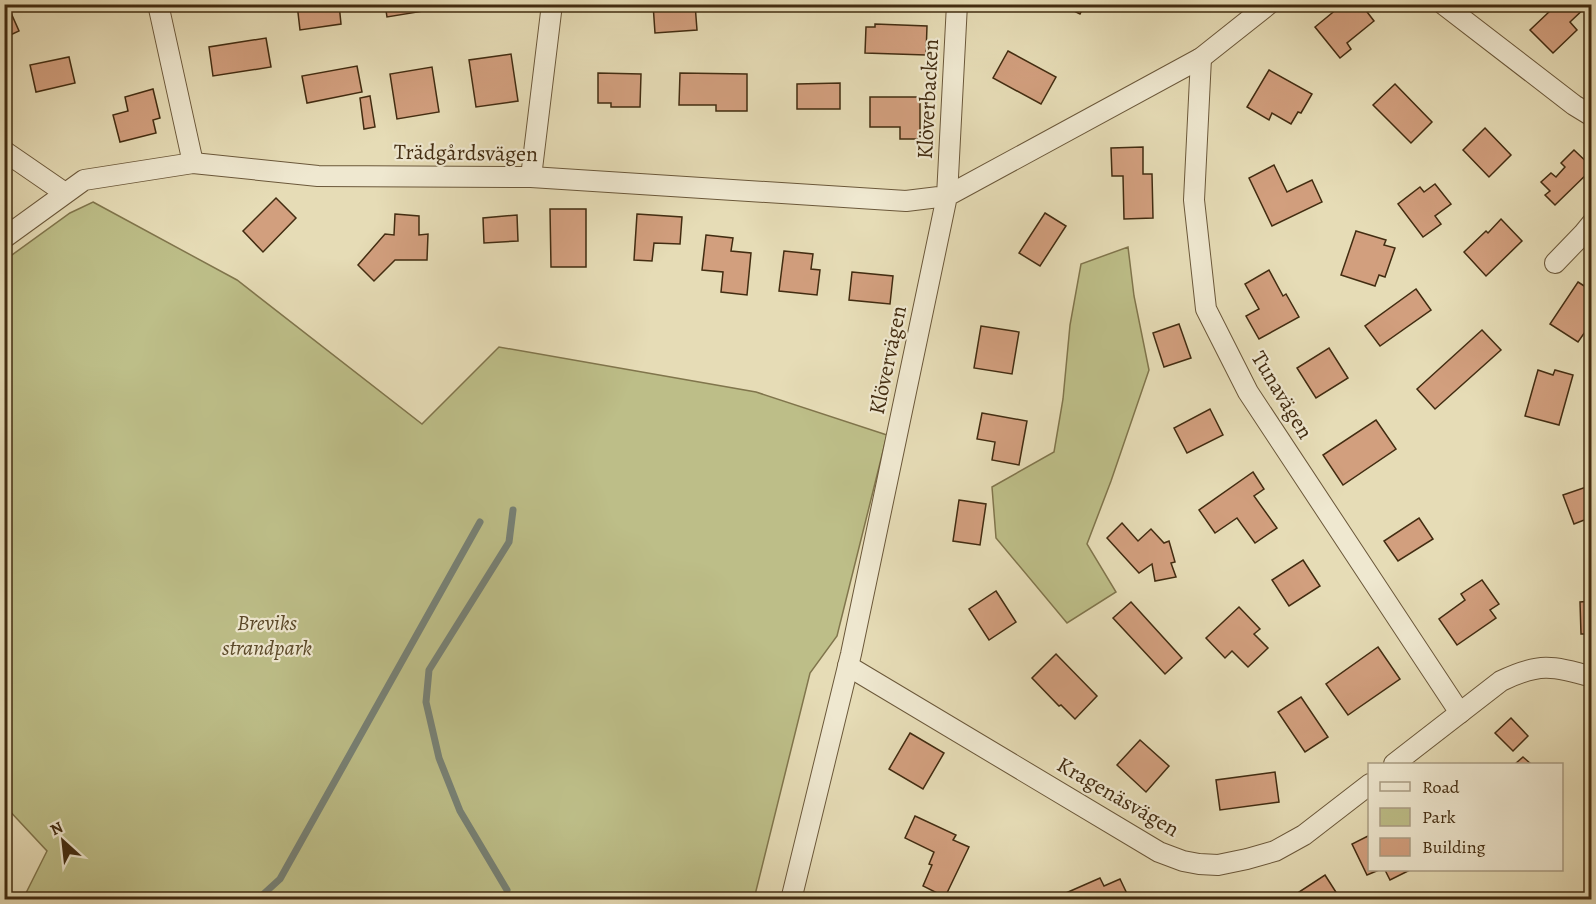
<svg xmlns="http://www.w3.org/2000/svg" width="1596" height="904" viewBox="0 0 1596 904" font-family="Alegreya,serif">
  <rect width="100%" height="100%" fill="#e6dcb6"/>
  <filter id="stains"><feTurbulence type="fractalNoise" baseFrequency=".00333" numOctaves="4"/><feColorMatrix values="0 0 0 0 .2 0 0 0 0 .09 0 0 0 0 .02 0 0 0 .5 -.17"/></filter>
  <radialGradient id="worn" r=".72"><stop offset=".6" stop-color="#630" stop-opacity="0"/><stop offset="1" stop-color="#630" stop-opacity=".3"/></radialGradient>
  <g fill="#bdbe88" stroke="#80754c" stroke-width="1.5">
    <polygon points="93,202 237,280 422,424 499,347 756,392 887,435 837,636 810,673 754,899 23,899 47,851 5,806 5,260 70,213"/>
    <polygon points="1128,247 1134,296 1149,370 1111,481 1087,544 1116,592 1067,623 996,538 992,487 1054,452 1063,399 1070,325 1081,264"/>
  </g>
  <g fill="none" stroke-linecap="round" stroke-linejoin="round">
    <g stroke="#778175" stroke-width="7">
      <polyline points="507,890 460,811 439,758 426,702 429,670 509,542 513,510"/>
      <polyline points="257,900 280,879 480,522"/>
    </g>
  </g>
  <g fill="#d29f7e" stroke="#422c11" stroke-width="1.5">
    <polygon points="4,4 7,4 19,31 4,38"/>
    <polygon points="297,4 339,4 341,24 300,30"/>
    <polygon points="385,4 429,4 430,10 387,17"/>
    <polygon points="653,4 695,4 697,30 655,33"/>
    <polygon points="1060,4 1085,4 1080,14"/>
    <polygon points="1343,4 1361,4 1374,21 1347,43 1351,49 1340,58 1315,27"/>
    <polygon points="1545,4 1589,4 1570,22 1577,30 1553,53 1530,30 1550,11"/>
    <polygon points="875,24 927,26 926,55 865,53 866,27 875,27"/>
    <polygon points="266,38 271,67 213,76 209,47"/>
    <polygon points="1008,51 1056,77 1041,104 993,78"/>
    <polygon points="511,54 518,101 476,107 469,60"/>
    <polygon points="69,57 75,83 36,92 30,65"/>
    <polygon points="357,66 362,92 307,103 302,76"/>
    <polygon points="432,67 439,112 397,119 390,74"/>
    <polygon points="1269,70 1312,94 1301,113 1298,112 1291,124 1272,113 1269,120 1247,107"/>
    <polygon points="598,73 641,74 640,107 611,107 611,103 598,103"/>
    <polygon points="680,73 747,74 747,111 716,111 716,105 679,105"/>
    <polygon points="840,83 840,109 797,109 797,84"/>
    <polygon points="1395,84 1432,122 1411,143 1373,105"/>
    <polygon points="153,89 160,118 153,120 156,133 120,142 113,115 128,111 125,97"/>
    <polygon points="370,96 375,127 364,129 360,98"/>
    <polygon points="870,97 920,97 920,139 900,139 900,127 870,127"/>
    <polygon points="1485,128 1511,155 1489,177 1463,150"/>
    <polygon points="1143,147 1143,174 1152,174 1153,218 1124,219 1123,176 1112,176 1111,148"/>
    <polygon points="1574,150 1592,167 1592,169 1555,205 1545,195 1550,191 1541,182 1551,173 1556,177 1565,167 1561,163"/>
    <polygon points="1274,165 1287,192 1312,180 1322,202 1272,226 1249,178"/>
    <polygon points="1435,184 1451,204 1435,216 1441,224 1423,237 1398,204 1420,187 1424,192"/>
    <polygon points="276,198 296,218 263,252 243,231"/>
    <polygon points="550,209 586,209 586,267 551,267"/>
    <polygon points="1045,213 1066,226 1040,266 1019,253"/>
    <polygon points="395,214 419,216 419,235 428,234 427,260 395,260 374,281 358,265 385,234 394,235"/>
    <polygon points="637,214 682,217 680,244 654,243 652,261 634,260"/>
    <polygon points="517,215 518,241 484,243 483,218"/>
    <polygon points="1501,219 1522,241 1486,276 1464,252 1486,231 1488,233"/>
    <polygon points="1356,231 1386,240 1384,245 1395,248 1385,277 1379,275 1375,286 1341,275"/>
    <polygon points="706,235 733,238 731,251 751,253 747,295 721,292 723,272 702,270"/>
    <polygon points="784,251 813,254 811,269 820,270 817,295 779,291"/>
    <polygon points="1269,270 1283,296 1286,294 1299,317 1259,339 1246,316 1259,309 1245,284"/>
    <polygon points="852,272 893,276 890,304 849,300"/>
    <polygon points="1578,282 1592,291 1592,322 1578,342 1550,324"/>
    <polygon points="1416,289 1431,310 1380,346 1365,326"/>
    <polygon points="1179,324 1191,358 1164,367 1153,333"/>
    <polygon points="981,326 1019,332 1012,374 974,368"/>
    <polygon points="1482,330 1501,350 1435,409 1417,389"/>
    <polygon points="1329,348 1348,378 1316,398 1297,368"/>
    <polygon points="1538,370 1553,375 1555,370 1573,375 1559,425 1525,416"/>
    <polygon points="1210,409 1223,435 1187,453 1174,428"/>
    <polygon points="982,413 1027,421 1019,465 992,460 995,442 977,439"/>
    <polygon points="1376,420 1396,449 1343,485 1323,455"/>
    <polygon points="1253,472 1264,489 1254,496 1277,528 1255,543 1237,518 1215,533 1199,510"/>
    <polygon points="1592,485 1592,517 1574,524 1563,495"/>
    <polygon points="959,500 986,504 980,545 953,541"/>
    <polygon points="1419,518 1433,539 1398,561 1384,541"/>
    <polygon points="1122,523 1138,541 1151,529 1164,543 1169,541 1175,562 1171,563 1176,577 1155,581 1152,564 1139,573 1107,538"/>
    <polygon points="1303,560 1320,586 1289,606 1272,580"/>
    <polygon points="1482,580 1499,604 1490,610 1496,618 1457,645 1439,619 1465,600 1461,594"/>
    <polygon points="996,591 1016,622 989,640 969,609"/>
    <polygon points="1592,601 1592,634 1581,634 1580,602"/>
    <polygon points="1131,602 1182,658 1165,674 1113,618"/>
    <polygon points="1239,607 1260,629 1254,634 1268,648 1248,667 1232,651 1225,658 1206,638"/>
    <polygon points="1378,647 1400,679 1348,715 1326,684"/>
    <polygon points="1056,654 1097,696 1075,719 1061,705 1059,706 1032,678"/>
    <polygon points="1301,697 1328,737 1305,752 1278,712"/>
    <polygon points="1511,718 1528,736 1513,751 1495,733"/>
    <polygon points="910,733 944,753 923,789 889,769"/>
    <polygon points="1140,740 1169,766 1146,792 1117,765"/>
    <polygon points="1592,740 1592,771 1586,770"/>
    <polygon points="1523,757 1531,764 1515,764"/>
    <polygon points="1275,772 1279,802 1220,810 1216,780"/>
    <polygon points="915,816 956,835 953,840 969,847 945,897 923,886 932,865 929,864 934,852 905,838"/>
    <polygon points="1370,835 1370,870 1379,870 1367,875 1352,844"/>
    <polygon points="1385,870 1410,870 1390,880"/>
    <polygon points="1325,875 1341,900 1303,900 1299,892"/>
    <polygon points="1100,878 1104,886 1120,879 1130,900 1060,900 1059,896"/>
    <polygon points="1027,893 1030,900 1013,900"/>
  </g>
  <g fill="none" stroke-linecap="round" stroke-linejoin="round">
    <g stroke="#6b583a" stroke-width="22">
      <g id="minor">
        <polyline points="158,4 193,163"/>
        <polyline points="1443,4 1574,105 1592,116"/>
        <polyline points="1201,58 1194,200 1206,309 1248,392 1460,713"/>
        <polyline points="4,151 65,193"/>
        <polyline points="531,177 552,4"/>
        <polyline points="4,238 84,180 193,163 318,176 531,177 906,201 947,196 957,4"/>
        <polyline points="1555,263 1583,234 1592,223"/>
        <polyline points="848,666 1159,852 1183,861 1199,864 1218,865 1247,859 1275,851 1304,835 1370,784"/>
        <path d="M1394,764l107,-83c37,-18 52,-16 91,-4"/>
        <polyline points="791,900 851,654 947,196 1201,58 1269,4"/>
      </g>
    </g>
    <use href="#minor" stroke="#efe8d0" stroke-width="20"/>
  </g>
  <g text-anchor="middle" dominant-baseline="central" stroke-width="4.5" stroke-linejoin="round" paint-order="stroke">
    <g font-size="22" fill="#422c11" stroke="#efe8d0">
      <text transform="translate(928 99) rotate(-87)">Klöverbacken</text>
      <text transform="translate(466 153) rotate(1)">Trädgårdsvägen</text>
      <text transform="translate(888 360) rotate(-78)">Klövervägen</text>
      <text transform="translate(1282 395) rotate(59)">Tunavägen</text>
      <text transform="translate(1118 797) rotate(30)">Kragenäsvägen</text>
    </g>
    <g font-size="22" font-style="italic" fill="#5b4929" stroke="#efe8d0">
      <text x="267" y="623">Breviks<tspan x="267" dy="25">strandpark</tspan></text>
    </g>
  </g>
  <rect width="1596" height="904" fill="none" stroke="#e6dcb6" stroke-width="24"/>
  <rect x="6" y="6" width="1584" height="892" fill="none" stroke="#422c11" stroke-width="3"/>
  <rect x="12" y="12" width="1572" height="880" fill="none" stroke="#422c11" stroke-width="1.5"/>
  <rect x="1368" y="763" width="195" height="108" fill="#efe8d0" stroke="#aa9d84" stroke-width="1.5"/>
  <rect x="1380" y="782" width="30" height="9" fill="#efe8d0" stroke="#aa9d84" stroke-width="1.5"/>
  <text x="1422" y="793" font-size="18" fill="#422c11">Road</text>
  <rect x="1380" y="808" width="30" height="18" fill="#bdbe88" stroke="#aa9d84" stroke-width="1.5"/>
  <text x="1422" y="823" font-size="18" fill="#422c11">Park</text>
  <rect x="1380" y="838" width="30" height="18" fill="#d29f7e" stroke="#aa9d84" stroke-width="1.5"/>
  <text x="1422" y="853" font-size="18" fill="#422c11">Building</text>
  <g transform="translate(63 841) rotate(333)" stroke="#efe8d0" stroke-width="4.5" paint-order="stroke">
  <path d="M0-4.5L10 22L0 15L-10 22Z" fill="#422c11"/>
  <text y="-9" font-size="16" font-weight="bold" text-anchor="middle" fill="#422c11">N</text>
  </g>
  <rect width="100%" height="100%" filter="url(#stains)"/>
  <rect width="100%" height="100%" fill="url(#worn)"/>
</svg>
